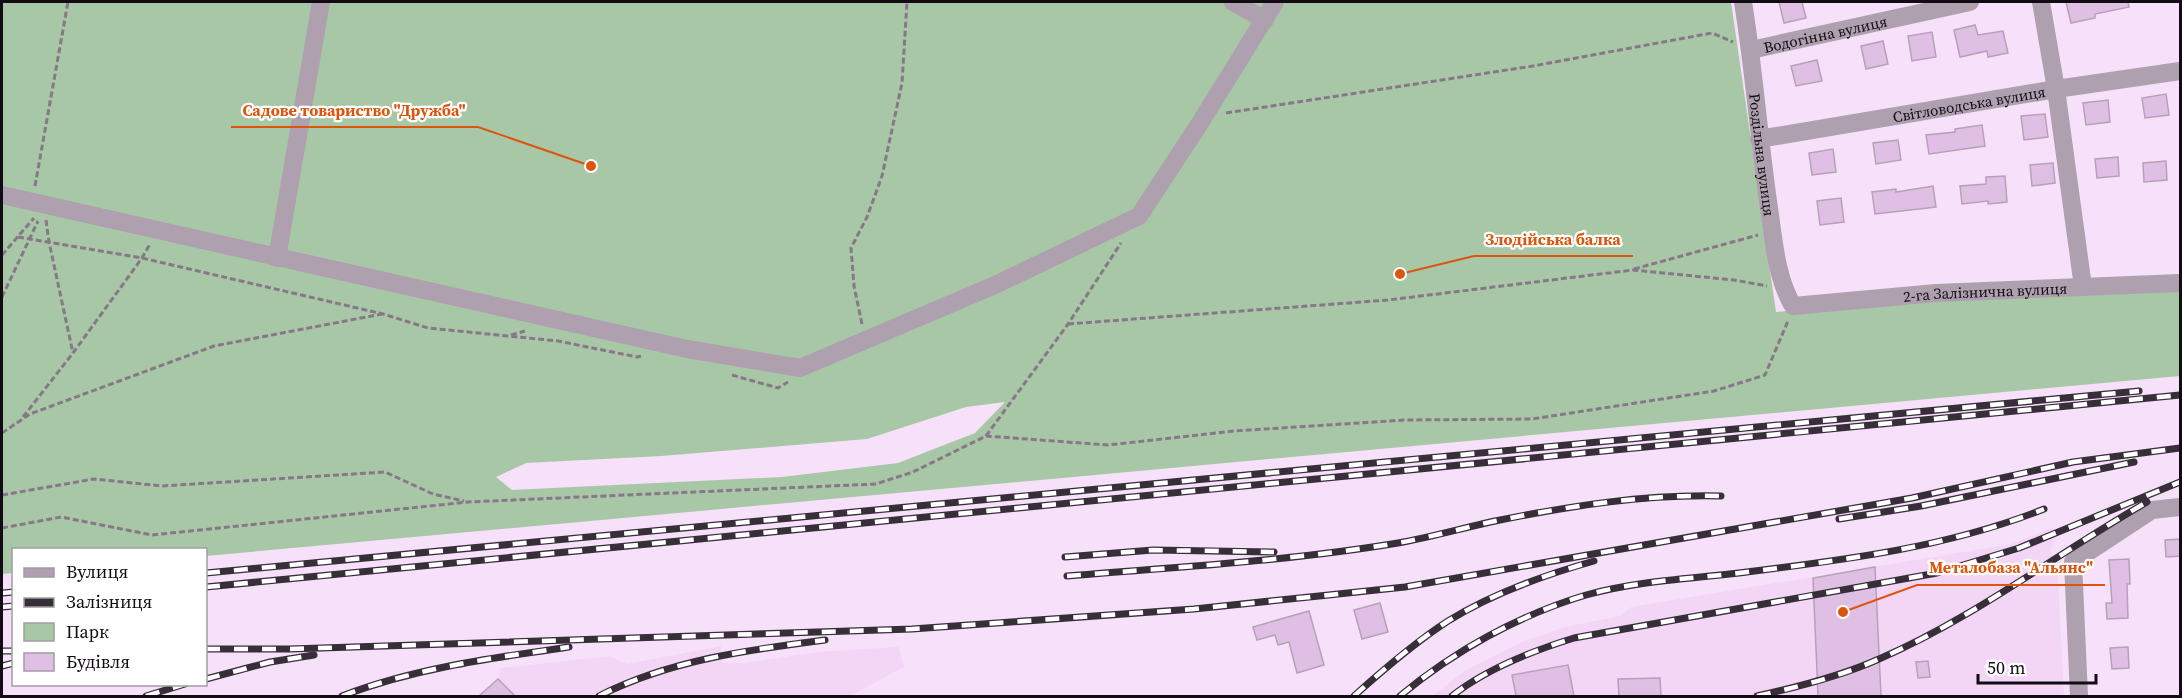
<svg xmlns="http://www.w3.org/2000/svg" width="2182" height="698" viewBox="0 0 2182 698" font-family="'Source Serif 4',serif">
  <rect width="100%" height="100%" fill="#f7e0f9"/>
  <g fill="#f3d6f6">
    <polygon points="2053,527 2057,537 2050,551 2055,560 2058,580 2064,696 1432,696 1466,670 1522,642 1565,627 1620,616 1631,607 2012,544"/>
    <polygon points="721,646 722,663 744,663 819,652 899,647 904,667 850,696 479,696 498,679 500,668 610,656 627,664"/>
  </g>
  <path fill="#a8c7a7" fill-rule="evenodd" d="M2,2h1729l45,310 145,-11 259,-10v85l-1974,180v-6h-192l-1,23 -11,1zM1005,402l-30,31 -77,30 -116,14 -270,13 -16,-13 30,-14 135,-7 206,-17 99,-32z"/>
  <g fill="#e0bfe4" stroke="#b6a1b9" stroke-width="1.5">
    <polygon points="1779,2 1802,2 1806,18 1784,23"/>
    <polygon points="2066,2 2128,2 2129,7 2095,14 2095,18 2071,23"/>
    <polygon points="1975,25 1978,35 2003,31 2008,53 1988,57 1987,51 1960,57 1954,30"/>
    <polygon points="1932,32 1936,57 1912,61 1908,36"/>
    <polygon points="1883,41 1888,64 1866,69 1861,46"/>
    <polygon points="1817,60 1822,81 1796,86 1791,66"/>
    <polygon points="2166,94 2169,115 2145,118 2142,98"/>
    <polygon points="2108,100 2110,122 2086,125 2083,103"/>
    <polygon points="2045,114 2048,137 2024,140 2021,116"/>
    <polygon points="1982,125 1985,146 1929,154 1926,135 1955,132 1955,129"/>
    <polygon points="1898,140 1901,160 1876,164 1873,143"/>
    <polygon points="1833,149 1836,172 1812,175 1809,153"/>
    <polygon points="2118,157 2119,176 2097,178 2095,159"/>
    <polygon points="2166,161 2167,180 2144,182 2143,163"/>
    <polygon points="2053,163 2055,183 2032,186 2030,165"/>
    <polygon points="2005,176 2007,202 1988,204 1988,201 1962,204 1960,186 1986,184 1986,177"/>
    <polygon points="1933,186 1936,207 1875,214 1872,192 1896,189 1896,192"/>
    <polygon points="1841,198 1844,222 1820,225 1817,201"/>
    <polygon points="2181,539 2181,556 2166,557 2165,540"/>
    <polygon points="2129,559 2130,584 2127,584 2128,618 2107,619 2106,603 2112,603 2109,560"/>
    <polygon points="1875,567 1881,696 1818,696 1813,578"/>
    <polygon points="1380,603 1388,632 1362,639 1354,610"/>
    <polygon points="1309,611 1324,665 1297,673 1289,642 1278,645 1275,635 1257,640 1253,627"/>
    <polygon points="2128,647 2129,668 2112,669 2110,648"/>
    <polygon points="1928,661 1930,677 1918,678 1916,662"/>
    <polygon points="1568,665 1574,696 1516,696 1512,675"/>
    <polygon points="1660,678 1661,696 1619,696 1618,679"/>
    <polygon points="498,679 515,696 479,696"/>
  </g>
  <g fill="none" stroke-linecap="round" stroke-linejoin="round">
    <g stroke="#877888" stroke-width="3" stroke-dasharray="6 3" stroke-linecap="butt">
      <polyline points="1226,113 1533,66 1712,33 1733,42"/>
      <polyline points="35,186 68,2"/>
      <polyline points="46,220 49,242 73,353"/>
      <polyline points="18,237 142,258 383,314 428,328 558,341 637,357 641,356"/>
      <polyline points="2,255 34,218"/>
      <polyline points="1634,269 1758,235"/>
      <polyline points="2,297 38,221"/>
      <polyline points="862,324 854,286 851,248 867,217 882,176 902,83 907,2"/>
      <polyline points="1068,324 1388,300 1633,270 1734,280 1767,286"/>
      <polyline points="511,335 525,331"/>
      <polyline points="732,375 778,388 788,382"/>
      <polyline points="23,417 73,353 142,258 150,244"/>
      <polyline points="2,433 30,414 214,346 382,314"/>
      <polyline points="986,436 1068,324 1121,243"/>
      <polyline points="2,495 94,479 162,486 385,472 433,494 464,501"/>
      <polyline points="2,528 61,517 152,535 468,502 876,484 913,472 986,436 1108,445 1234,431 1405,420 1532,419 1714,391 1765,375 1788,321"/>
    </g>
    <g stroke="#aea0af" stroke-width="18">
      <polyline points="1233,2 1265,20"/>
      <path id="s1" d="M1743,2c11,68 16,137 26,206 5,33 7,69 24,98l143,-13 244,-10"/>
      <polyline points="2041,2 2056,89 2083,287"/>
      <path id="s2" d="M1751,50l219,-48"/>
      <path id="s3" d="M1759,139l297,-50 124,-18"/>
      <polyline points="2,195 687,349 800,368 995,285 1139,216 1200,123 1275,2"/>
      <polyline points="277,258 321,2"/>
      <polyline points="2079,696 2073,562 2152,510 2180,507"/>
    </g>
    <g stroke="#372e39" stroke-width="7">
      <g id="rail">
        <polyline points="1839,519 1921,506 2134,462"/>
        <polyline points="1065,557 1153,550 1274,552"/>
        <polyline points="206,573 2139,391"/>
        <path d="M1067,576c110,-9 222,-15 331,-33 33,-6 65,-15 97,-22 75,-15 150,-27 226,-25"/>
        <polyline points="206,587 2180,395"/>
        <polyline points="2,593 14,592"/>
        <polyline points="2,607 14,606"/>
        <polyline points="206,649 290,649 912,629 1194,609 1319,596 1405,587 1912,498 2073,462 2180,448"/>
        <polyline points="2,651 14,651"/>
        <polyline points="2,666 14,663"/>
        <polyline points="206,679 270,662 314,655"/>
        <polyline points="146,696 185,684"/>
        <path d="M342,696c73,-28 150,-38 227,-49"/>
        <path d="M599,696c71,-36 148,-46 226,-56"/>
        <path d="M1354,696c30,-27 60,-53 94,-75 44,-27 96,-46 146,-60"/>
        <path d="M1400,696c54,-45 119,-81 186,-101 50,-14 102,-16 153,-22 104,-13 207,-25 305,-64"/>
        <path d="M1452,696c34,-27 80,-45 122,-58l363,-65 82,-25 161,-66"/>
        <path d="M1757,696c41,-9 84,-20 122,-37 95,-41 179,-106 268,-157"/>
      </g>
    </g>
    <use href="#rail" stroke="#fff" stroke-width="4.5" stroke-dasharray="14" stroke-linecap="butt"/>
  </g>
  <g text-anchor="middle" dominant-baseline="central" stroke-width="4.5" stroke-linejoin="round" paint-order="stroke">
    <g font-size="15" fill="#120b13" stroke="#fff">
      <text stroke="none"><textPath href="#s2" startOffset="76">Водогінна вулиця</textPath></text>
      <text stroke="none"><textPath href="#s3" startOffset="213">Світловодська вулиця</textPath></text>
      <text stroke="none"><textPath href="#s1" startOffset="154">Роздільна вулиця</textPath></text>
      <text stroke="none"><textPath href="#s1" startOffset="502">2-га Залізнична вулиця</textPath></text>
    </g>
  </g>
  <path fill="none" stroke="#dd550c" stroke-width="2" d="M591 166L478 127H231M1400 274L1474 256H1633M1843 612L1917 585H2105"/>
  <g fill="#dd550c" stroke="#fff" stroke-width="2">
    <circle cx="591" cy="166" r="6"/>
    <circle cx="1400" cy="274" r="6"/>
    <circle cx="1843" cy="612" r="6"/>
  </g>
  <g font-size="16" text-anchor="middle" font-weight="bold" fill="#dd550c" stroke="#fff" stroke-width="4.5" stroke-linejoin="round" paint-order="stroke">
    <text x="354" y="116">Садове товариство "Дружба"</text>
    <text x="1553" y="245">Злодійська балка</text>
    <text x="2011" y="573">Металобаза "Альянс"</text>
  </g>
  <rect width="2182" height="698" fill="none" stroke="#120b13" stroke-width="6"/>
  <rect x="12" y="548" width="195" height="138" fill="#ffffff" stroke="#a09da1" stroke-width="1.5"/>
  <rect x="24" y="568" width="30" height="9" fill="#aea0af" stroke="#a09da1" stroke-width="1.5"/>
  <text x="66" y="578" font-size="18" fill="#120b13">Вулиця</text>
  <rect x="24" y="598" width="30" height="9" fill="#372e39" stroke="#a09da1" stroke-width="1.5"/>
  <text x="66" y="608" font-size="18" fill="#120b13">Залізниця</text>
  <rect x="24" y="623" width="30" height="18" fill="#a8c7a7" stroke="#a09da1" stroke-width="1.5"/>
  <text x="66" y="638" font-size="18" fill="#120b13">Парк</text>
  <rect x="24" y="653" width="30" height="18" fill="#e0bfe4" stroke="#a09da1" stroke-width="1.5"/>
  <text x="66" y="668" font-size="18" fill="#120b13">Будівля</text>
  <path d="M1978 674v9h118v-9" fill="none" stroke="#120b13" stroke-width="3"/>
  <text x="1987" y="674" font-size="18" fill="#120b13" stroke="#ffffff" stroke-width="4.5" paint-order="stroke">50 m</text>
</svg>
